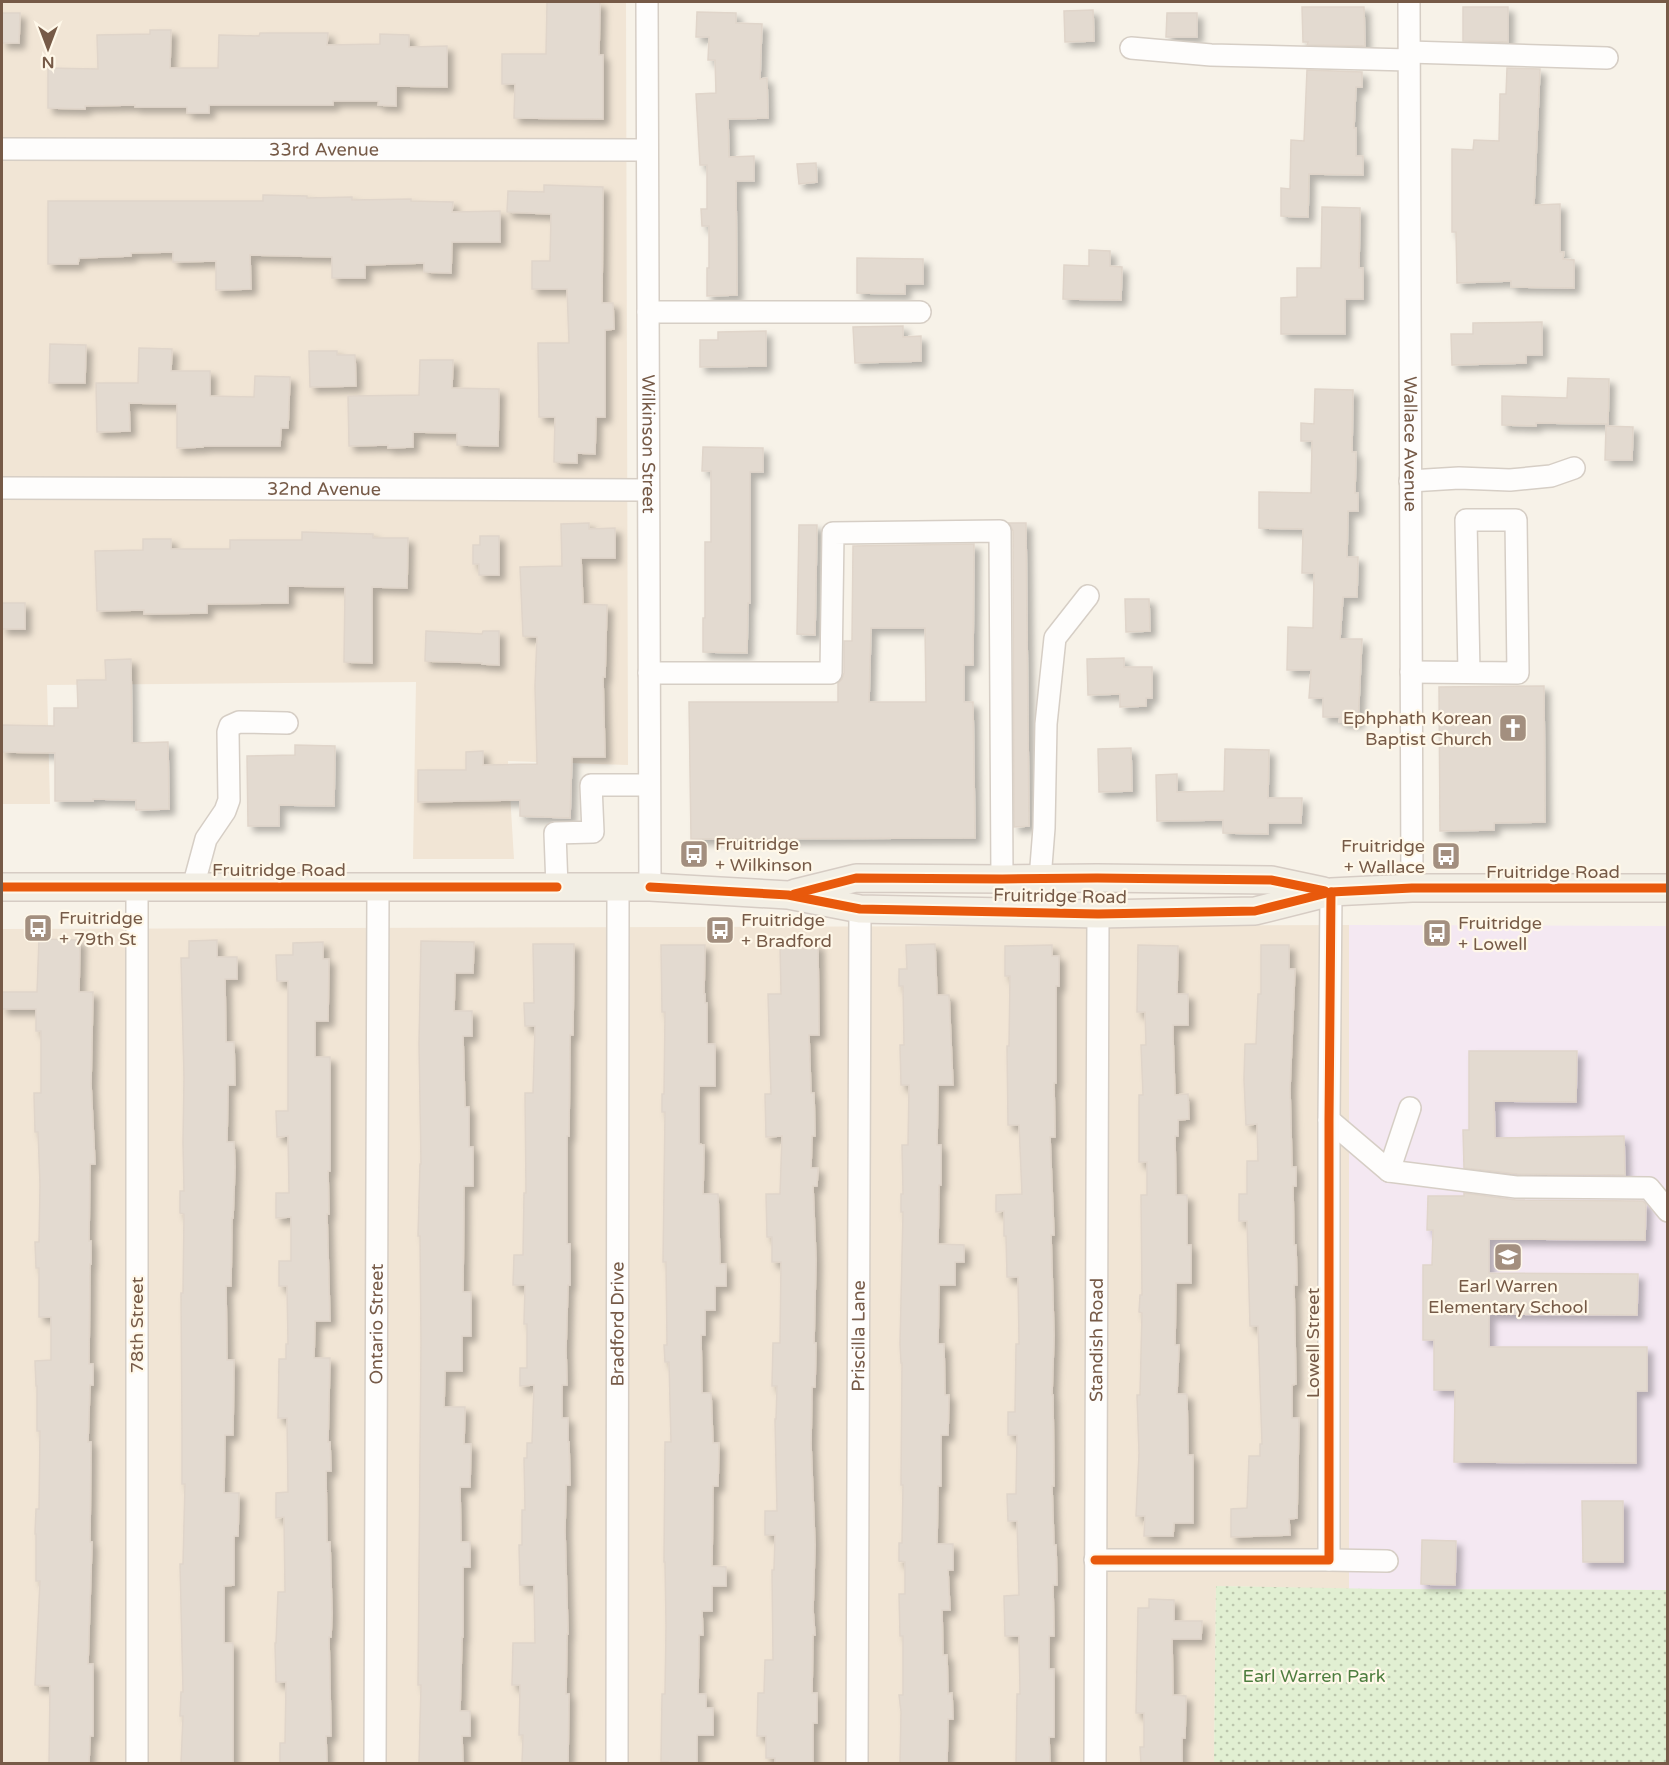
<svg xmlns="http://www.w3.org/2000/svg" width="1669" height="1765" viewBox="0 0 1669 1765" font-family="'Varela Round',sans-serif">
  <defs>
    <pattern id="grass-dots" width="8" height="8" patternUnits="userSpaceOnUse" patternTransform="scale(1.5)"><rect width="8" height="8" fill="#e1efd2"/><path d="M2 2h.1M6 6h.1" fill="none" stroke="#bbc5ac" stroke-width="1.8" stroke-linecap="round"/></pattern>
    <filter id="shadow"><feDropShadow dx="5.5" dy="5.5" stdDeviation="3" flood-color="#0004"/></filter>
  </defs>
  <rect width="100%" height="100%" fill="#f7f2e8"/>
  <g fill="#f1e5d5">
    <polygon points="2,2 626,2 628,765 508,761 514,859 413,859 416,682 47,685 50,804 2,804"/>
    <polygon points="1349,925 1349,1589 1216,1586 1214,1763 2,1763 2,929"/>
  </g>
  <polygon fill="#f4e8f2" points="1349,925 1667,926 1667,1590 1349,1589"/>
  <polygon fill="url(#grass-dots)" points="1216,1586 1385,1589 1667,1590 1667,1763 1214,1763"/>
  <g fill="#e3dad0" stroke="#e0d5ca" stroke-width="1.5" fill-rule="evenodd" filter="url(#shadow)">
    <polygon points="547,2 600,2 599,55 603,55 603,119 514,118 515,84 502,84 502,54 546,54"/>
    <polygon points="1302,7 1364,7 1365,46 1307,45 1308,42 1303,42"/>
    <polygon points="1463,7 1508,7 1508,42 1463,41"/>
    <polygon points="1093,10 1094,41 1065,42 1064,11"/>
    <polygon points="697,12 736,13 736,23 762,24 760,79 767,78 768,118 728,119 729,157 754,156 754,181 736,181 737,295 707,296 707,268 709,268 709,226 702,226 701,209 707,209 707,165 700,165 696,94 716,93 715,60 708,60 709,37 696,37"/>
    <polygon points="2,13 20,13 19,43 2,43"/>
    <polygon points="1167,13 1197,13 1197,37 1166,37"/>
    <polygon points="150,30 171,30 170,68 218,68 219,35 259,36 260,33 328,33 327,45 380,44 380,34 409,35 409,47 447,46 447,87 396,86 396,106 378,105 379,101 333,101 333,105 209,105 209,113 187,113 187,107 135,107 135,105 85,106 85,109 48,108 48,68 98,69 97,35 150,34"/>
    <polygon points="1507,68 1540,69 1534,205 1560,204 1560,252 1564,252 1563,259 1574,260 1574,288 1511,287 1511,281 1457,283 1456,232 1452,232 1452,149 1473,150 1474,140 1499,141 1500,94 1506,94"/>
    <polygon points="1307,70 1362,72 1362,87 1356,87 1354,128 1356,128 1356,156 1363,156 1363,175 1309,174 1308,217 1281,216 1281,188 1290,189 1291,140 1304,141"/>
    <polygon points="816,163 817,182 799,184 797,164"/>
    <polygon points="544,185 603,187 602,303 613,303 614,329 605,330 605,417 596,417 595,454 577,453 577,463 554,462 555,417 539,417 538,343 569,343 567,289 532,289 532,261 550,261 551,214 507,212 508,191 544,192"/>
    <polygon points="263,195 307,196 307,198 352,197 352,200 411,199 411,201 453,202 452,212 500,211 500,242 452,242 451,273 424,272 424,263 365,265 365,278 332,278 332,257 250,255 251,289 216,290 216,261 173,262 173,252 131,253 131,256 79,258 78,264 48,264 48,201 263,201"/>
    <polygon points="1322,207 1360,208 1359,268 1363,268 1363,299 1345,299 1345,334 1281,334 1281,298 1297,297 1297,268 1321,268"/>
    <polygon points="1089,250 1110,251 1110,266 1122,267 1121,300 1063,299 1064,265 1089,266"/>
    <polygon points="857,258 923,259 923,284 905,284 905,294 857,293"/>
    <polygon points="1542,322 1542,355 1526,355 1526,363 1452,365 1451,334 1473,334 1473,323"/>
    <polygon points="903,326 903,337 921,336 921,361 855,363 853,327"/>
    <polygon points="766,331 766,366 700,367 700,340 718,340 718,332"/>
    <polygon points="50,344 86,345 85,383 49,383"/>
    <polygon points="139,348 172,349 171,371 210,371 210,396 254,397 255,376 290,377 288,428 281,428 280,446 203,446 203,447 177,448 177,404 129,403 130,431 97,432 96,383 138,383"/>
    <polygon points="309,351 337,351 337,355 355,355 356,386 310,387"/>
    <polygon points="420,360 453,360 452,388 499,389 498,446 457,445 457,433 413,432 413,447 388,448 388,445 349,446 348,396 419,395"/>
    <polygon points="1568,378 1609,379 1608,424 1536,423 1536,426 1502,425 1502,396 1567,398"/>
    <polygon points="1315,389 1353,390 1352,452 1356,452 1355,493 1358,493 1358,511 1348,511 1347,557 1358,557 1357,597 1343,597 1340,639 1362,639 1358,723 1339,722 1340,717 1323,717 1323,698 1309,698 1311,670 1287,670 1288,627 1313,628 1314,573 1302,573 1303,529 1259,528 1259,492 1311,493 1312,441 1301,441 1301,423 1314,424"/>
    <polygon points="1606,426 1633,427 1632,460 1605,460"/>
    <polygon points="703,447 763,448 763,472 750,472 750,603 748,603 747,653 703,652 703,618 705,618 705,542 711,542 711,471 702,471"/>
    <polygon points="589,523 589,529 615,528 615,558 581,558 583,604 607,605 605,677 603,677 605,757 572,757 570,818 520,816 520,800 418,802 418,770 466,770 466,752 483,751 483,765 537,764 535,686 537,637 523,636 520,567 562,566 561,524"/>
    <polygon points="1009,523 1026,523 1029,826 1014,827 1013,531"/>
    <polygon points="799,525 817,525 815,635 797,634"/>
    <polygon points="302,532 373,534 373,538 408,538 407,588 372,587 372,663 344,662 345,587 288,586 288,603 207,604 207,613 144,614 144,610 97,611 95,551 143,550 143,539 171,539 171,549 230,549 230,540 302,540"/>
    <polygon points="480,536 499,536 499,575 479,575 479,564 473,564 473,545 480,545"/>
    <path d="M974,544l-1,121h-9v37h9l2,136 -284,1 -2,-137h149v-19l4,-4 2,-6v-32h8l1,-95zM871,628h54l1,74h-57z"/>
    <polygon points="1125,599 1149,599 1150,631 1126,632"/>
    <rect x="2" y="603" width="23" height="26"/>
    <polygon points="426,631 482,634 483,631 499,631 499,665 482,664 482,663 425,661"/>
    <polygon points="1124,658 1124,667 1152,667 1152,698 1146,698 1146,706 1120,707 1120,694 1088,695 1087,659"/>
    <polygon points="131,659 132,743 168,742 169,809 136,810 136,800 93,799 93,801 55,801 55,753 2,752 2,725 54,726 54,708 78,708 77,680 106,680 105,660"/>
    <polygon points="1544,686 1545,822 1494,823 1494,830 1440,831 1439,687"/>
    <polygon points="295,745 335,746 334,806 279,805 279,826 248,826 247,756 295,755"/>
    <polygon points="1131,748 1132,791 1099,792 1098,749"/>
    <polygon points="1225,749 1269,750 1268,798 1302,798 1301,823 1268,823 1268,834 1223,833 1223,820 1157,821 1156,775 1177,774 1177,792 1224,791"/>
    <polygon points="39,939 80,940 79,992 93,992 91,1084 95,1164 90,1164 89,1241 91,1241 91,1264 90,1264 89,1364 93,1364 93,1385 90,1385 88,1442 91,1442 90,1542 92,1542 88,1664 93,1664 93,1736 90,1736 89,1764 49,1764 50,1686 35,1685 40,1581 36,1581 36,1534 35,1534 36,1509 39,1509 40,1431 37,1431 37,1386 36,1386 35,1361 51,1360 51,1317 39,1317 39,1268 36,1268 35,1242 39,1242 40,1185 38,1132 35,1132 34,1093 41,1093 41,1031 36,1031 36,1009 2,1009 2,992 37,992"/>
    <polygon points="217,940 217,957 237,957 237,979 225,979 226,1042 234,1042 235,1085 228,1085 227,1142 234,1142 235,1167 233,1218 232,1218 231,1286 226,1286 227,1360 234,1360 233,1435 225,1435 224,1493 239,1493 238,1536 234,1536 234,1585 224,1586 224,1643 233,1643 233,1764 181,1764 183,1716 180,1716 181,1692 183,1692 180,1564 183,1564 185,1484 182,1484 182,1434 181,1293 183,1293 184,1214 180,1213 180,1191 184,1191 183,1143 184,1077 181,958 189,958 189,941"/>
    <polygon points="421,941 474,942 473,973 455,973 454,1011 472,1011 472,1036 463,1036 465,1107 469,1107 469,1147 473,1147 473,1186 464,1186 463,1292 471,1292 471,1336 462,1336 462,1371 445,1371 444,1407 465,1407 464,1444 471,1444 470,1487 460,1487 461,1542 470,1542 470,1567 463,1567 463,1637 462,1637 460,1711 470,1711 470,1736 462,1736 463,1764 419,1764 421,1685 418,1685 421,1343 420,1236 418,1236 420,1164 421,1164 419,1044"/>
    <polygon points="323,942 323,959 329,959 328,1021 315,1021 315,1057 330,1057 330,1171 328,1171 329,1214 327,1214 330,1321 315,1321 314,1358 330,1358 328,1442 330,1442 331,1471 326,1471 327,1542 330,1542 332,1614 331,1637 329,1637 331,1736 326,1736 327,1764 280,1764 280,1743 285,1743 286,1682 276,1682 275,1643 276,1643 278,1592 285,1592 284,1517 276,1518 276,1493 288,1492 287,1418 278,1418 279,1359 286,1359 286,1344 288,1344 287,1286 279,1286 279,1261 291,1261 291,1217 276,1218 276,1193 289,1193 288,1136 277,1137 276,1111 288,1111 288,981 277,981 276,955 293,955 293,943"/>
    <polygon points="533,944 574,944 573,1035 570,1035 569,1136 567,1136 567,1244 570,1244 570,1285 568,1285 566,1349 567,1385 562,1385 562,1418 568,1418 568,1442 569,1442 570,1485 566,1485 565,1531 568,1634 567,1634 566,1694 569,1694 568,1764 522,1764 523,1735 519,1735 520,1685 512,1685 513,1643 535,1643 534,1585 520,1585 519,1545 522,1545 522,1510 525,1510 524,1458 527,1458 527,1443 532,1443 534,1385 520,1386 520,1368 527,1368 527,1324 524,1324 525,1285 513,1285 514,1255 523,1255 524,1193 526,1193 525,1093 533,1093 535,1026 525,1026 524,1003 534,1003"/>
    <polygon points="780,944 818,944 819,1035 809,1035 811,1093 814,1093 815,1136 812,1136 811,1168 818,1168 817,1186 813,1186 816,1260 814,1343 816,1343 815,1387 812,1387 811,1444 815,1545 813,1610 815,1635 813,1635 812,1693 817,1693 817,1723 813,1723 813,1764 775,1764 775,1758 766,1758 766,1736 757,1736 758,1693 764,1693 765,1660 773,1660 772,1570 774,1570 775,1535 765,1535 765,1511 777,1511 775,1419 776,1419 777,1386 772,1386 773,1343 780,1343 781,1262 772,1262 772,1237 767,1237 766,1194 780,1194 782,1136 766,1137 765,1094 771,1094 768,994 781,994"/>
    <polygon points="935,944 937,995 949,995 953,1085 938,1085 937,1145 941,1145 941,1185 939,1185 938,1244 964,1245 964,1262 955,1262 955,1285 939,1285 938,1344 944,1344 945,1395 949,1395 948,1435 941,1435 941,1486 938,1486 937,1544 953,1544 953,1570 948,1570 950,1610 942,1610 943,1655 947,1655 948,1694 952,1693 953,1719 948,1719 947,1764 900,1764 901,1712 899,1695 903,1695 903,1636 900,1636 899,1594 905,1594 905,1562 899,1561 899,1543 902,1543 903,1485 901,1485 902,1363 901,1363 900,1344 903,1212 901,1212 901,1194 903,1194 902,1145 908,1145 909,1085 901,1085 900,1045 904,1045 903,986 899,986 899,969 907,969 906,945"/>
    <polygon points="661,945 705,945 704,994 705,994 705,1003 707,1003 707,1044 715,1044 715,1086 699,1086 699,1144 704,1145 703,1194 718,1194 720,1264 726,1264 726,1286 715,1286 715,1310 705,1310 705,1335 701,1335 702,1393 711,1393 713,1443 719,1443 718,1486 713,1486 712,1566 726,1567 726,1586 712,1586 712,1611 702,1611 703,1635 699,1635 698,1694 706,1694 706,1708 713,1708 713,1735 697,1735 697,1764 668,1764 668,1762 661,1762 662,1694 665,1694 666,1626 665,1562 664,1562 665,1442 671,1442 669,1362 665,1362 664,1345 667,1345 666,1262 663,1262 665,1112 662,1112 662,1094 664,1094 665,1012 662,1012"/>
    <polygon points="1052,945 1052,956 1059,956 1059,986 1056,986 1056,1083 1054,1083 1055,1137 1050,1137 1054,1235 1051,1235 1054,1336 1052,1395 1053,1395 1054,1486 1052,1486 1054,1545 1056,1545 1057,1585 1053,1585 1054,1636 1049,1636 1049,1669 1054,1669 1054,1737 1049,1737 1050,1764 1016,1764 1017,1694 1020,1694 1019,1636 1005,1636 1004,1596 1019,1595 1017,1521 1008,1521 1007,1494 1016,1494 1017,1435 1008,1435 1008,1412 1015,1412 1016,1344 1019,1344 1018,1277 1007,1277 1006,1236 1004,1236 1004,1211 996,1212 996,1195 1022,1194 1019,1125 1008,1125 1007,1046 1009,1046 1010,976 1005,976 1005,946"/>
    <polygon points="1138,945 1178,946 1177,994 1188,994 1188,1025 1173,1025 1173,1036 1175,1095 1188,1094 1189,1119 1178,1120 1178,1136 1175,1136 1176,1195 1187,1195 1187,1245 1191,1245 1191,1283 1176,1283 1175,1345 1179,1345 1177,1394 1187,1394 1188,1455 1193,1455 1193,1523 1174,1523 1173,1536 1144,1536 1145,1516 1136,1516 1139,1453 1137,1395 1140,1395 1142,1313 1139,1312 1140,1295 1142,1295 1141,1195 1147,1195 1147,1162 1139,1162 1139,1095 1143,1095 1141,1045 1146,1045 1145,1012 1137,1012"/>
    <polygon points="1261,945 1289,945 1289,969 1295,969 1290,1089 1292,1167 1296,1167 1296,1186 1293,1186 1294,1245 1296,1245 1297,1285 1294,1285 1296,1384 1292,1385 1292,1418 1299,1418 1297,1518 1289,1519 1290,1535 1231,1537 1231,1509 1247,1508 1249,1456 1260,1456 1260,1444 1262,1444 1258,1326 1250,1326 1247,1221 1239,1221 1239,1194 1247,1194 1247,1161 1258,1161 1257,1124 1246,1125 1244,1079 1245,1044 1256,1044 1258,994 1261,994"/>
    <polygon points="1469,1051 1577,1051 1576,1102 1494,1101 1495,1138 1624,1136 1625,1175 1517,1174 1464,1168 1463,1130 1469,1130"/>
    <polygon points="1464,1193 1516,1200 1643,1201 1646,1204 1645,1240 1489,1239 1489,1273 1638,1274 1637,1315 1489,1314 1489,1347 1647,1347 1647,1391 1636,1391 1636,1463 1454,1462 1455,1390 1434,1390 1434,1340 1423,1340 1423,1265 1432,1265 1433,1230 1427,1230 1428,1196 1464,1196"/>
    <polygon points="1582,1501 1623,1501 1623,1562 1583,1562"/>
    <polygon points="1422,1540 1456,1541 1455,1585 1421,1584"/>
    <polygon points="1149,1599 1174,1600 1174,1621 1202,1621 1201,1639 1172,1639 1173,1695 1186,1696 1185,1738 1182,1738 1182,1764 1141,1764 1140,1747 1144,1747 1144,1713 1136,1713 1138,1608 1149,1608"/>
  </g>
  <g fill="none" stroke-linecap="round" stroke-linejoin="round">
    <g stroke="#d6cec5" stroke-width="24">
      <g id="minor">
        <path id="s1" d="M647,2l3,885"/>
        <path id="s2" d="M1409,2l3,886"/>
        <polyline points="1131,48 1211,55 1409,60"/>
        <polyline points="1409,52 1607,58"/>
        <path id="s3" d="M2,149l645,1"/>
        <polyline points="648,312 920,312"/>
        <polyline points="1410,481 1459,478 1510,480 1551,476 1574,468"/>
        <path id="s4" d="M2,488l646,2"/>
        <polyline points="1411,672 1518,673 1516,520 1466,520 1469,672"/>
        <polyline points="649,673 831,673 833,533 1000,531 1002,879"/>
        <polyline points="1040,879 1044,828 1046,724 1055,638 1088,596"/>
        <polyline points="193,887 206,839 225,811 229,800 228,732 230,726 239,722 287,723"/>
        <polyline points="557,887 555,833 593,832 591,785 649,785"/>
        <polyline points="1329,1120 1389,1171 1516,1187 1649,1188 1668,1211"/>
        <polyline points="1389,1171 1410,1108"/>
        <polyline points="1095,1560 1329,1560 1329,1120 1331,892"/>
        <polyline points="1329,1560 1387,1561"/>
        <polyline points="137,1764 137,887"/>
        <path id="s5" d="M375,1764l3,-877"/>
        <path id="s6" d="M617,1764l1,-877"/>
        <path id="s7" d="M857,1764l3,-855"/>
        <path id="s8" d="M1095,1764l3,-850"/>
      </g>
    </g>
    <g stroke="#d6ccc4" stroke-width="30">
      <g id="major">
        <polyline points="2,887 650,887 788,895 860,909 1098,914 1255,911 1331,892 1412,888 1668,888"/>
        <polyline points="795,893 856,878 1002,879 1097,878 1271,880 1323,891"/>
      </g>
    </g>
    <use href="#minor" stroke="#fefdfc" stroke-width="21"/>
    <use href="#major" stroke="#f2eee4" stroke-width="27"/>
    <g stroke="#fff8e9" stroke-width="13">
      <g id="cycleway">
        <polyline points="2,887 557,887"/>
        <polyline points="650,887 788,895 860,909 1098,914 1255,911 1331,892 1412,888 1668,888"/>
        <polyline points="794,894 856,878 1002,879 1097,878 1271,880 1325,891"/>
        <polyline points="1095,1560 1329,1560 1329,1120 1331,892"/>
      </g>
    </g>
    <use href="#cycleway" stroke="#e8590c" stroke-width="9"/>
  </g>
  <defs>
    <g id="church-square" transform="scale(1.5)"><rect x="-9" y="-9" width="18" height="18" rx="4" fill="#a38f7f" stroke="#fff8e9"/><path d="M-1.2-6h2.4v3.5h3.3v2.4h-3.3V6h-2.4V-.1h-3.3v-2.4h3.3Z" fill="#fff"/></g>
    <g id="bus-square" transform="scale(1.5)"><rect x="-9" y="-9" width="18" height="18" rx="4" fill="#a38f7f" stroke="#fff8e9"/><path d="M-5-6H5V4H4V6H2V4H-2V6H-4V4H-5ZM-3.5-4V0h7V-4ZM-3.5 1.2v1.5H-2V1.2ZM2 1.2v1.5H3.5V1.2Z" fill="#fff"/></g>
    <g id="school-square" transform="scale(1.5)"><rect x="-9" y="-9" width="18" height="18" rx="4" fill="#a38f7f" stroke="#fff8e9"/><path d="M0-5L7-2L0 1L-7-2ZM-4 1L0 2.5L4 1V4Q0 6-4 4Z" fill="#fff"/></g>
  </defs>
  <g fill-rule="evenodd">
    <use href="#church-square" x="1513" y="728"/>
    <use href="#bus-square" x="694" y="854"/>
    <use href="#bus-square" x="1446" y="856"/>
    <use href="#bus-square" x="38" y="928"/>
    <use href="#bus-square" x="720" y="930"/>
    <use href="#bus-square" x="1437" y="933"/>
    <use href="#school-square" x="1508" y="1257"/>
  </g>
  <g text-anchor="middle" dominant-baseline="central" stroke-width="4.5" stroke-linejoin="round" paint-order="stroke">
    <g font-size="18" fill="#765a47" stroke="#fff8e9">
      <text stroke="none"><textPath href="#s3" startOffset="322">33rd Avenue</textPath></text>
      <text stroke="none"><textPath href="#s1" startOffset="442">Wilkinson Street</textPath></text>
      <text stroke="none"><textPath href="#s2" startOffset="442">Wallace Avenue</textPath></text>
      <text stroke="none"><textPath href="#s4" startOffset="322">32nd Avenue</textPath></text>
      <text x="279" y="870">Fruitridge Road</text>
      <text x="1553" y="872">Fruitridge Road</text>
      <text transform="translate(1060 896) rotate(1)">Fruitridge Road</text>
      <text transform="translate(137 1325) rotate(-90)">78th Street</text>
      <text stroke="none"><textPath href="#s5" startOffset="440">Ontario Street</textPath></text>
      <text stroke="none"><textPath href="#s6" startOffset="440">Bradford Drive</textPath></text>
      <text stroke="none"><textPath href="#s7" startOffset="428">Priscilla Lane</textPath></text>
      <text stroke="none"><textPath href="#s8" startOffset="424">Standish Road</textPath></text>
      <text transform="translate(1313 1343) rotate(-90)">Lowell Street</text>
    </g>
    <g font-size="18" fill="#765a47" stroke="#fff8e9" text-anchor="start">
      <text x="1492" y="718" text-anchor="end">Ephphath Korean<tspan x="1492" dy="21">Baptist Church</tspan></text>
      <text x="715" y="844">Fruitridge<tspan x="715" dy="21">+ Wilkinson</tspan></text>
      <text x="1425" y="846" text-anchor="end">Fruitridge<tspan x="1425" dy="21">+ Wallace</tspan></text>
      <text x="59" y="918">Fruitridge<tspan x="59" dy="21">+ 79th St</tspan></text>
      <text x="741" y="920">Fruitridge<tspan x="741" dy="21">+ Bradford</tspan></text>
      <text x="1458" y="923">Fruitridge<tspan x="1458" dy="21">+ Lowell</tspan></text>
      <text x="1508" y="1286" text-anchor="middle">Earl Warren<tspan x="1508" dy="21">Elementary School</tspan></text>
    </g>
    <g font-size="18" fill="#4d7d3e" stroke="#fff8e9">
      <text x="1314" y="1676">Earl Warren Park</text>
    </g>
  </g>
  <rect width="1669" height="1765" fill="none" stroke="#765a47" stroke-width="6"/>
  <g transform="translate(48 48) rotate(180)" stroke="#fff8e9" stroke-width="4.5" paint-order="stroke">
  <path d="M0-4.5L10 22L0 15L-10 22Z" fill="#765a47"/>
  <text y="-9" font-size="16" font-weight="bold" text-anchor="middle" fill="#765a47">N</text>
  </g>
</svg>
